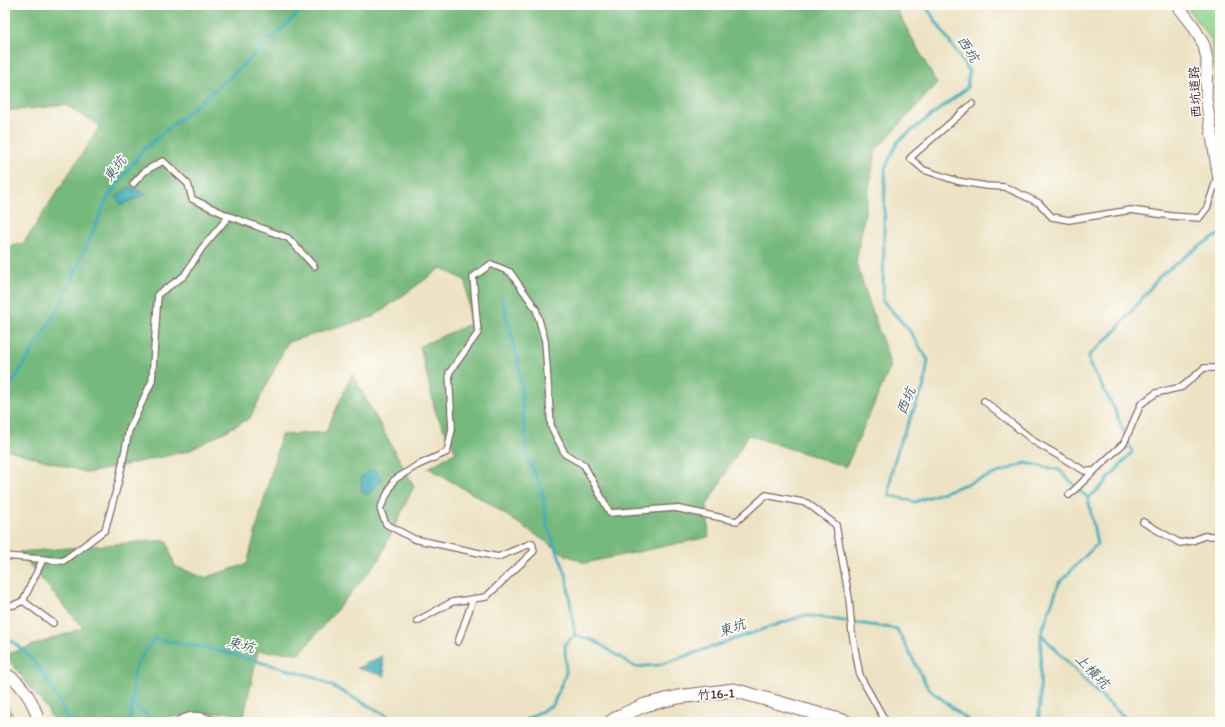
<svg xmlns="http://www.w3.org/2000/svg" width="1225" height="727" viewBox="0 0 1225 727" font-family="Itim,'LXGW WenKai TC',sans-serif">
  <rect width="100%" height="100%" fill="#fdfcf7"/>
  <filter id="ink" filterUnits="userSpaceOnUse"><feTurbulence type="fractalNoise" baseFrequency=".025" numOctaves="2"/><feDisplacementMap in="SourceGraphic" scale="8" xChannelSelector="R" yChannelSelector="G"/><feConvolveMatrix kernelMatrix="1 2 1 2 8 2 1 2 1" color-interpolation-filters="sRGB"/></filter>
  <filter id="wash" filterUnits="userSpaceOnUse"><feTurbulence type="fractalNoise" baseFrequency=".012" numOctaves="4" result="noise"/><feDisplacementMap in="SourceGraphic" scale="16" xChannelSelector="R" yChannelSelector="G"/><feGaussianBlur stdDeviation="0.9" result="paint"/><feColorMatrix in="noise" values="0 0 0 0 0 0 0 0 0 0 0 0 0 0 0 0 0 1.4 0 .05"/><feComposite in="paint" operator="in"/></filter>
  <g filter="url(#wash)">
    <rect width="100%" height="100%" fill="#ede3c4"/>
    <polygon fill="#93d992" stroke="#6e7c5e" points="1185,5 1220,5 1220,94 1217,90 1211,39"/>
    <g fill="#76b97c" stroke="#606c54">
      <polygon points="5,5 894,5 937,84 876,150 856,263 891,366 846,467 748,435 707,505 709,537 585,563 566,555 485,501 428,468 456,452 436,414 420,346 470,324 466,281 441,268 373,317 288,342 250,418 189,451 88,473 5,449 5,247 23,244 100,126 66,105 5,111"/>
      <polygon points="352,374 414,486 379,560 300,653 258,651 243,721 228,712 172,717 167,722 54,722 45,706 5,655 83,628 19,552 166,540 175,566 204,578 247,564 281,435 326,432"/>
      <polygon points="5,701 16,722 5,722"/>
    </g>
    <g fill="#3dacbb" stroke="#446673">
      <polygon points="129,187 146,194 121,205 116,197"/>
      <polygon points="374,468 382,481 366,495 361,490 362,476"/>
      <polygon points="382,656 385,676 357,668"/>
    </g>
    <g fill="none" stroke-linecap="round" stroke-linejoin="round">
      <g stroke="#3dacbb" stroke-width="3">
        <polyline points="925,5 969,71 967,88 898,141 885,168 883,301 909,330 928,360 924,386 900,442 892,470 889,495 915,502 1026,463 1059,470 1088,498 1097,544 1059,583 1041,634 1040,703 1038,722"/>
        <polyline points="502,297 519,365 527,456 542,490 547,525 566,574 575,635"/>
        <polyline points="5,395 61,304 108,197 143,150 230,77 307,5"/>
        <polyline points="1088,498 1101,487 1132,452 1114,408 1090,365 1089,355 1113,334 1161,275 1198,247 1220,234"/>
        <polyline points="1041,634 1092,688 1130,722"/>
        <path d="M5,637c31,17 49,53 64,85"/>
        <polyline points="132,703 154,722"/>
        <polyline points="128,722 131,716 135,666 154,639 208,648 315,677 399,722"/>
        <polyline points="521,722 553,705 566,673 565,644 575,635 595,641 635,667 659,665 805,615 897,629 928,688 970,722"/>
      </g>
    </g>
  </g>
  <g filter="url(#ink)">
    <g fill="none" stroke-linecap="round" stroke-linejoin="round">
      <g stroke="#836461" stroke-width="8">
        <g id="service">
          <polyline points="972,104 910,158 924,170 957,181 986,186 1005,187 1039,203 1052,217 1069,220 1131,210 1172,216 1199,218 1207,208 1217,178"/>
          <polyline points="133,184 145,171 163,161 188,184 192,199 229,216 288,238 314,266"/>
          <polyline points="984,401 1035,442 1085,471 1094,471 1124,443 1141,404 1156,393 1182,387 1204,368 1220,368"/>
          <polyline points="1069,495 1094,471"/>
          <polyline points="1143,522 1180,543 1192,541 1204,536 1220,536"/>
          <polyline points="5,556 63,561 105,530 119,480 129,430 152,381 158,294 184,276 202,248 229,216"/>
          <polyline points="23,601 53,623"/>
          <polyline points="5,606 14,605 23,601 43,559"/>
          <polyline points="417,621 452,602 486,597 534,551 532,543 498,557 414,539 386,524 380,509 394,480 416,466 447,452 452,429 449,373 478,333 473,277 491,264 510,272 536,309 545,341 551,426 565,454 584,465 610,513 675,508 737,521 766,495 807,503 836,525 849,598 852,633 860,676 886,722"/>
          <polyline points="458,642 473,599"/>
        </g>
      </g>
      <g stroke="#836461" stroke-width="13">
        <g id="minor">
          <polyline points="1177,5 1192,24 1204,45 1207,60 1206,99 1220,185"/>
          <path d="M5,674c12,4 26,24 30,36 2,4 2,8 4,12"/>
          <path d="M181,722c10,-5 18,-5 29,0"/>
        </g>
      </g>
      <g stroke="#836461" stroke-width="15">
        <polyline id="tertiary" points="611,722 620,716 645,705 678,697 734,690 846,722"/>
      </g>
      <use href="#service" stroke="#fff" stroke-width="5.5"/>
      <use href="#minor" stroke="#fff" stroke-width="11"/>
      <use href="#tertiary" stroke="#fff" stroke-width="13"/>
    </g>
  </g>
  <g text-anchor="middle" dominant-baseline="central" stroke-width="3.5" stroke-linejoin="round" paint-order="stroke">
    <g font-size="13" fill="#4a1f2b" stroke="#fdfcf7">
      <text transform="translate(1195 92) rotate(-93)">西坑道路</text>
      <text transform="translate(716 694) rotate(-3)">竹16-1</text>
    </g>
    <g font-size="14" font-style="italic" fill="#445e6c" stroke="#fdfcf7">
      <text transform="translate(968 49) rotate(58)">西坑</text>
      <text transform="translate(115 169) rotate(-53)">東坑</text>
      <text transform="translate(906 401) rotate(-67)">西坑</text>
      <text transform="translate(732 628) rotate(-19)">東坑</text>
      <text transform="translate(241 645) rotate(15)">東坑</text>
      <text transform="translate(1092 671) rotate(46)">上橫坑</text>
    </g>
  </g>
  <rect width="1225" height="727" fill="none" stroke="#fdfcf7" stroke-width="20"/>
</svg>
